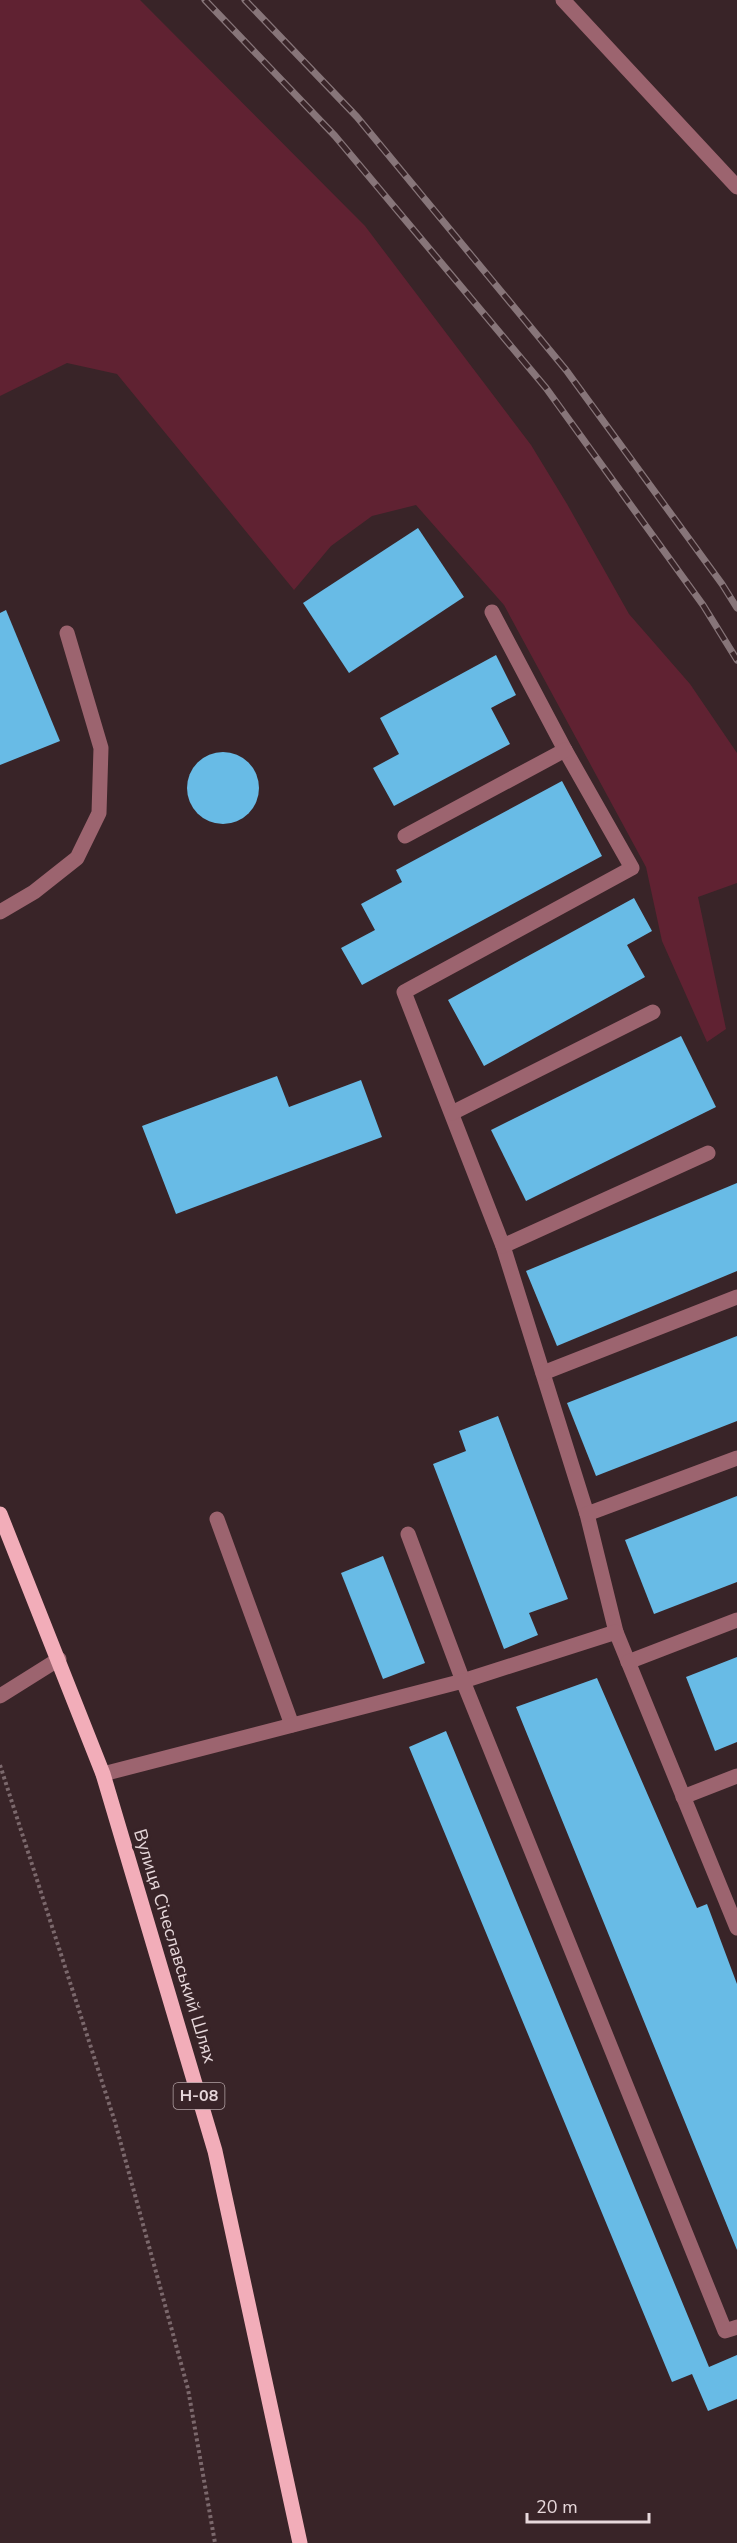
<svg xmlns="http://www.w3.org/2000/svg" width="737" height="2543" viewBox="0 0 737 2543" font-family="'Nunito Sans',sans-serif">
  <rect width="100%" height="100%" fill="#392428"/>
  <polygon fill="#602232" points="0,0 140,0 365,226 531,445 567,504 629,614 690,684 737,753 737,883 698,897 726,1029 707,1042 662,941 646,867 504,605 416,505 372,516 331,546 294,590 117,374 67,363 0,396"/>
  <g fill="#68bbe6">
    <polygon points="418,528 464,597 349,673 303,603"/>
    <polygon points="6,610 60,741 0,765 0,613"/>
    <polygon points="496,655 516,695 491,708 510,744 394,806 373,768 399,754 380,718"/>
    <circle cx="223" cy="788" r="36"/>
    <polygon points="562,781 602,856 362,985 341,948 375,930 361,904 402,882 396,870"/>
    <polygon points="634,898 652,931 627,945 645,977 484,1066 448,1000"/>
    <polygon points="681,1036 716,1107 526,1201 491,1130"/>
    <polygon points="277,1076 289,1107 361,1080 382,1137 176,1214 142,1126"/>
    <polygon points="737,1183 737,1271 557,1346 526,1271"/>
    <polygon points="737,1336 737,1421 596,1476 567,1403"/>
    <polygon points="498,1416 568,1599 529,1613 538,1635 504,1649 433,1464 466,1451 459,1431"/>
    <polygon points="737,1496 737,1582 654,1614 625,1540"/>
    <polygon points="383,1556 425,1663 383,1679 341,1573"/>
    <polygon points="737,1657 737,1742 715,1751 686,1677"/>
    <polygon points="597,1678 697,1908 707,1904 737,1984 737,2250 516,1707"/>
    <polygon points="446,1731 709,2367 737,2355 737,2399 708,2411 692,2374 672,2382 409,1747"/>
  </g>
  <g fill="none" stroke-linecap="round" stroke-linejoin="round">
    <polyline stroke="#7b686c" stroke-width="4" stroke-dasharray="3 3" stroke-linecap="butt" points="0,1765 115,2122 188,2389 215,2543"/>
    <g stroke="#9c646f" stroke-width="15">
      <polyline points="563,0 737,187"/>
      <polyline points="492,612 565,750 632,868 404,992 503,1246 587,1514 616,1632"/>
      <polyline points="405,836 565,750"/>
      <polyline points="0,912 34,892 77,858 99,813 101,748 67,633"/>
      <polyline points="452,1113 653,1012"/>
      <polyline points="503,1246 708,1153"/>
      <polyline points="543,1373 737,1297"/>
      <polyline points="587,1514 737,1458"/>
      <polyline points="217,1519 292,1725"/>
      <polyline points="408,1534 463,1681 616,1632 737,1928"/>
      <polyline points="628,1662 737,1620"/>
      <polyline points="0,1696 59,1659"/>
      <polyline points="103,1774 463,1681 725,2331 737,2327"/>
      <polyline points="683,1797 737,1776"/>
    </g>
    <polyline stroke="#f2adb9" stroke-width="15" points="0,1514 103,1774 215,2151 300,2543"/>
    <g stroke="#877579" stroke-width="7">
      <g id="rail">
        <polyline points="205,0 335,136 546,388 703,605 737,660"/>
        <polyline points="245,0 357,117 566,370 722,584 737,608"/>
      </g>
    </g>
    <use href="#rail" stroke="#392428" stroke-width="4.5" stroke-dasharray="14" stroke-linecap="butt"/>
  </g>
  <g text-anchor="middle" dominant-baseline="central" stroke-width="6" stroke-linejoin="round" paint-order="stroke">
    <rect fill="#392428" stroke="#b3a2a5" stroke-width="1.5" x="173.5" y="2083" width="51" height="26" rx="4.5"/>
    <g font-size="16" font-weight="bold" fill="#e7d8db">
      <text x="199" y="2096">Н-08</text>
    </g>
    <g font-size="18" fill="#e7d8db" stroke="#392428">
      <text transform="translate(175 1946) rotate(73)">Вулиця Січеславський Шлях</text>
    </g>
  </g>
  <path d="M527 2513v9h122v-9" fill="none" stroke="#e7d8db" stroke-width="3"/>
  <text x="536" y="2513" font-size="18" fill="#e7d8db" stroke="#392428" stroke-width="4.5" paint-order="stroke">20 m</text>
</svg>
